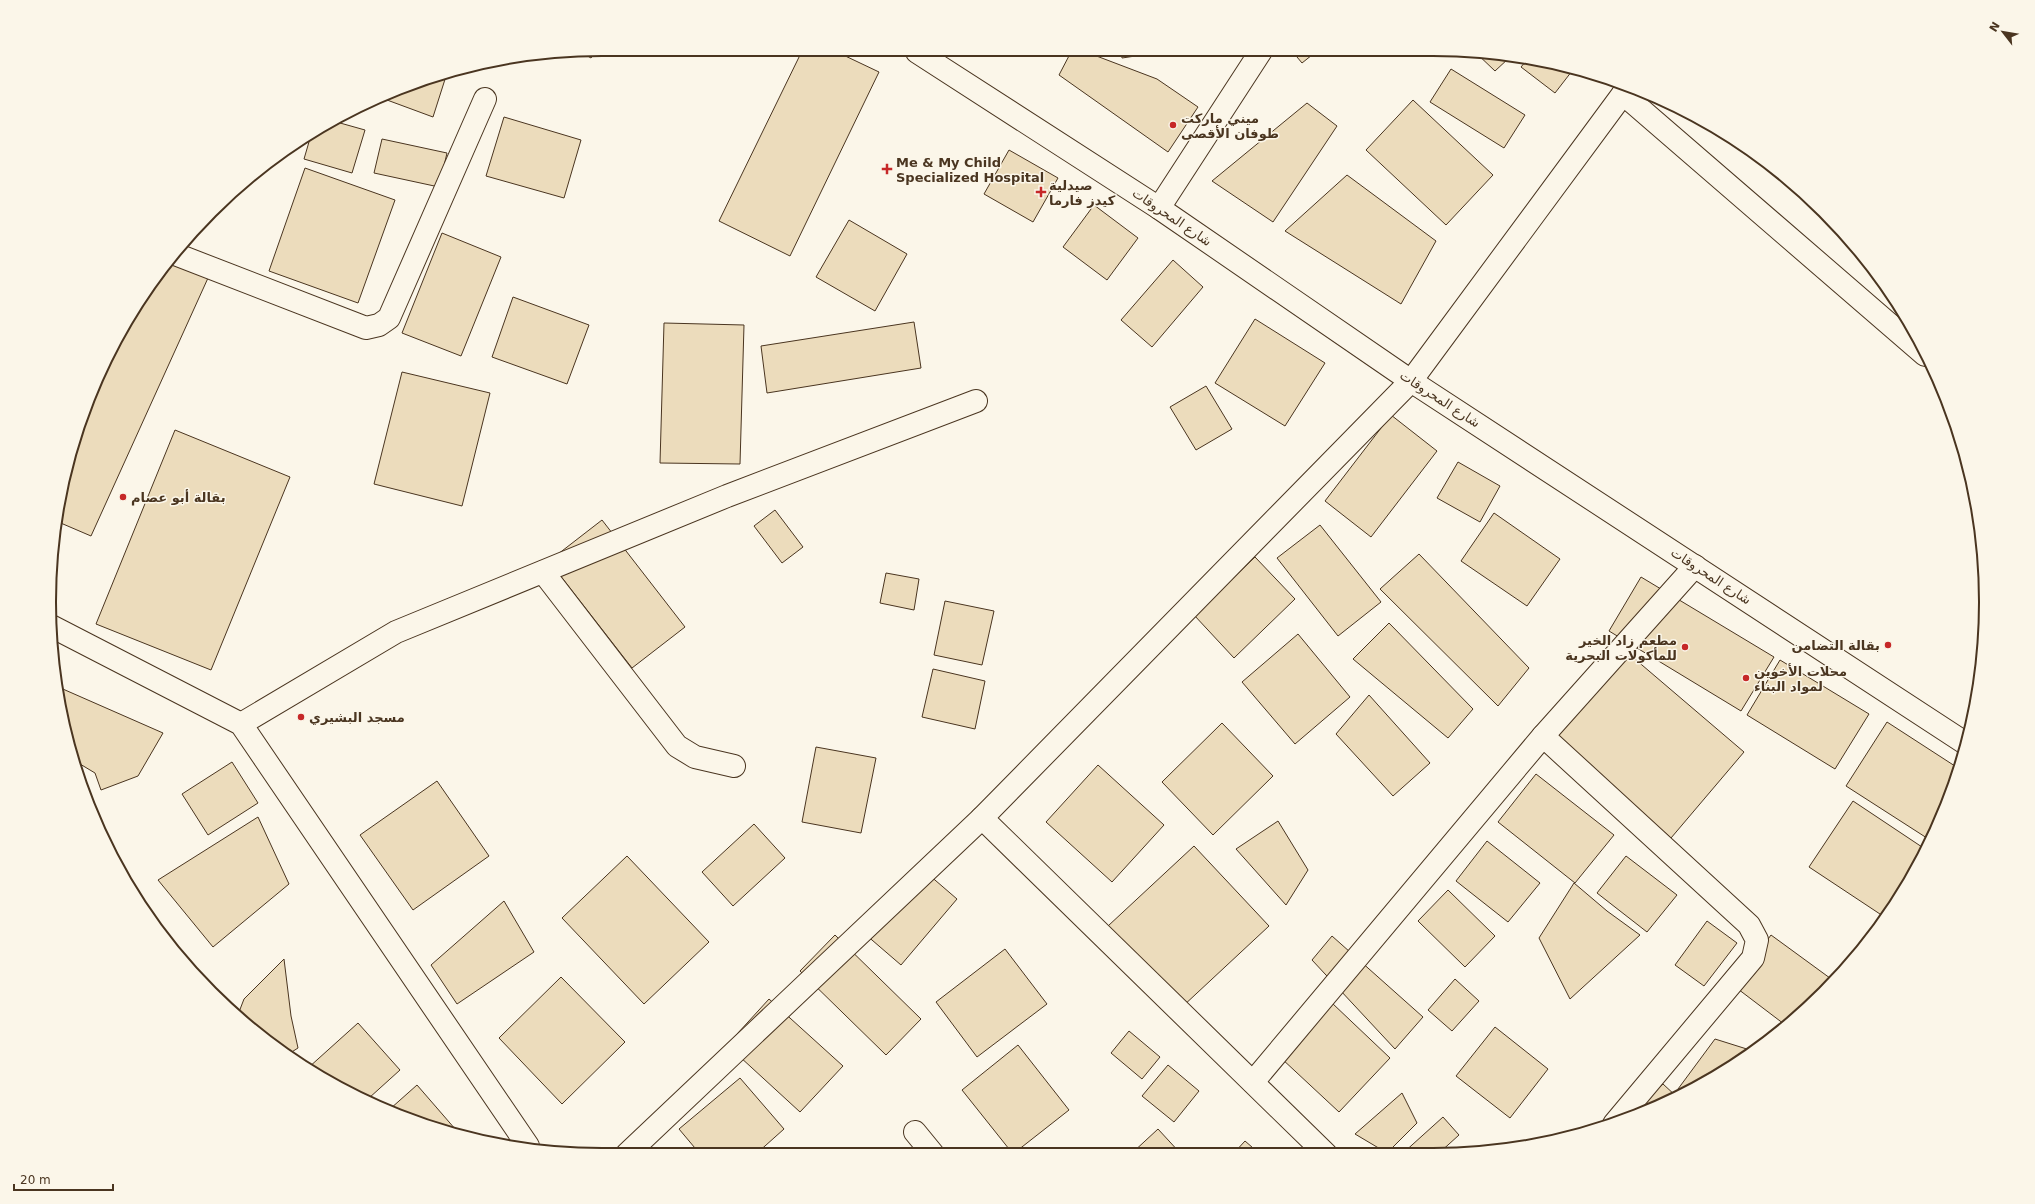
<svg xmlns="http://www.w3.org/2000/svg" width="2035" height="1204" viewBox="0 0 2035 1204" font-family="'DejaVu Sans','Noto Sans Arabic',sans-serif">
  <rect width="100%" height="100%" fill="#fbf6e9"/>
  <g fill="#ecdcbc" stroke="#4a3520">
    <polygon points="1169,51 1122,58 1121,52"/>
    <polygon points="1292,51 1317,51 1302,63"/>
    <polygon points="1474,51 1509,58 1495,71"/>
    <polygon points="1071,52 1086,52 1157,79 1198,107 1168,152 1059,75"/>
    <polygon points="801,53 839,53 879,72 790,256 719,221"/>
    <polygon points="584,54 594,54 591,58"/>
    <polygon points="1526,61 1572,71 1555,93 1521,67"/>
    <polygon points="1451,69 1525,115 1504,148 1430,102"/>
    <polygon points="447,73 433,117 387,100 389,93 424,78"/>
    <polygon points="1413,100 1493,175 1446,225 1366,150"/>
    <polygon points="1307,103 1337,126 1273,222 1212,181"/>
    <polygon points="504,117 581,140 564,198 486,176"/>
    <polygon points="333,121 365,130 352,173 304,159 311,135"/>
    <polygon points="382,139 447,153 439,187 374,173"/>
    <polygon points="1009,150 1058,178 1033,222 984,194"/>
    <polygon points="305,168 395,200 358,303 269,271"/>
    <polygon points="1347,175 1436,241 1401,304 1285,231"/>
    <polygon points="1094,205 1138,238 1107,280 1063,247"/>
    <polygon points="208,215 198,235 193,232"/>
    <polygon points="849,220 907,254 875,311 816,277"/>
    <polygon points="442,233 501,257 461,356 402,333"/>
    <polygon points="1173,260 1203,287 1152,347 1121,320"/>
    <polygon points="170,261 208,278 91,536 56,521 68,459 106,358 142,295"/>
    <polygon points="513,297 589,325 567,384 492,357"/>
    <polygon points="1255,319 1325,363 1285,426 1215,383"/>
    <polygon points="914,322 921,368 767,393 761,346"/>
    <polygon points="664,323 744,325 740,464 660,463"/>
    <polygon points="402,372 490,393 462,506 374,484"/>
    <polygon points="1206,386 1232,429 1196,450 1170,407"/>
    <polygon points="1391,415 1437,451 1371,537 1325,501"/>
    <polygon points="175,430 290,477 211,670 96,624"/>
    <polygon points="1458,462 1500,486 1480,522 1437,498"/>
    <polygon points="775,510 803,547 782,563 754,526"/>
    <polygon points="1494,513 1560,559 1527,606 1461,561"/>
    <polygon points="602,520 685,627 632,668 549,561"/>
    <polygon points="1320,525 1381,602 1338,636 1277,558"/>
    <polygon points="1419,554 1529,668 1498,706 1380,589"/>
    <polygon points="1255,557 1295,599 1234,658 1194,615"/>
    <polygon points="886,573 919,579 914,610 880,603"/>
    <polygon points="1641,577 1774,657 1741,711 1609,631"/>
    <polygon points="945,601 994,611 982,665 934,655"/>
    <polygon points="1389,623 1473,709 1448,738 1353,659"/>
    <polygon points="1298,634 1350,697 1295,744 1242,682"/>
    <polygon points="1615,642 1744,752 1671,838 1542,728"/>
    <polygon points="1780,660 1869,714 1835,769 1747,715"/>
    <polygon points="933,669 985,681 975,729 922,717"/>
    <polygon points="56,686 163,733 138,776 101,790 95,773 75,761 60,710"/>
    <polygon points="1369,695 1430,763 1393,796 1336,734"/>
    <polygon points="1887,722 1958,768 1944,813 1930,840 1846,786"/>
    <polygon points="1222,723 1273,776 1213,835 1162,782"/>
    <polygon points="816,747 876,758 861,833 802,822"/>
    <polygon points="232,762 258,803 208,835 182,794"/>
    <polygon points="1098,765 1164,825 1112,882 1046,822"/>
    <polygon points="1536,774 1614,835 1575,883 1498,822"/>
    <polygon points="437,781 489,856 413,910 360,835"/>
    <polygon points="1853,801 1925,849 1893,909 1886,918 1809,867"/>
    <polygon points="258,817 289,884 213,947 158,880"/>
    <polygon points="1278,821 1308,870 1286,905 1236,849"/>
    <polygon points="754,824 785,858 733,906 702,872"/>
    <polygon points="1487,841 1540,883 1508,922 1456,881"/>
    <polygon points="1194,846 1269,926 1182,1007 1108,926"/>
    <polygon points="627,856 709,942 644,1004 562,918"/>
    <polygon points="1626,856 1677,895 1647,932 1597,893"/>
    <polygon points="921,868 957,899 901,965 865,934"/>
    <polygon points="1574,883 1607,911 1640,935 1570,999 1539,938"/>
    <polygon points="1448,890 1495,936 1465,967 1418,921"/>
    <polygon points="504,901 534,952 457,1004 431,965"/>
    <polygon points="1707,921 1737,943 1704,986 1675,965"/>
    <polygon points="835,935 921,1019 886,1055 800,971"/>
    <polygon points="1771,935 1834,981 1824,993 1784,1024 1734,986"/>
    <polygon points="1332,936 1423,1017 1395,1049 1312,960"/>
    <polygon points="1005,949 1047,1004 977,1057 936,1002"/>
    <polygon points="284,959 291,1016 298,1048 287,1055 239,1012 244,999"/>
    <polygon points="561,977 625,1042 562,1104 499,1038"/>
    <polygon points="1455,979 1479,1001 1452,1031 1428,1010"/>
    <polygon points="769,999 843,1066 800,1112 727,1045"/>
    <polygon points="1332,1003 1390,1058 1339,1112 1281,1058"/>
    <polygon points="358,1023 400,1070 369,1098 308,1068"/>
    <polygon points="1495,1027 1548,1069 1510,1118 1456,1076"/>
    <polygon points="1129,1031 1160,1057 1142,1079 1111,1053"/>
    <polygon points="1715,1039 1750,1050 1710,1081 1684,1093 1678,1089"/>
    <polygon points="1018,1045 1069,1110 1013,1154 962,1090"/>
    <polygon points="1168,1065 1199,1091 1174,1122 1142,1096"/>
    <polygon points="740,1078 784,1129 756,1154 700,1154 679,1129"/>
    <polygon points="1663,1084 1676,1096 1631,1117 1630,1115"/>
    <polygon points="417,1085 456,1130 453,1131 424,1126 390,1109"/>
    <polygon points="1402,1093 1417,1123 1387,1153 1355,1134"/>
    <polygon points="1443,1117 1459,1135 1438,1154 1402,1154"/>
    <polygon points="1158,1129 1181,1154 1131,1154"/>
    <polygon points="1245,1141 1260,1154 1233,1154"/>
  </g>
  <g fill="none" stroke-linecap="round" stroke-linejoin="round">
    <g stroke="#4a3520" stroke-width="24">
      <g id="minor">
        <polyline points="1623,94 1925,355"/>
        <polyline points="1159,208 1261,51"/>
        <polyline points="175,254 366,328 379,325 389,318 485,99"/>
        <polyline points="543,572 677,746 695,757 734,766"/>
        <polyline points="51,626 241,724 528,1146"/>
        <polyline points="241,724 396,632 727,496 976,401"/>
        <polyline points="1543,736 1749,925 1757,940 1753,958 1614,1124"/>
        <polyline points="982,818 1326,1154"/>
        <polyline points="1253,1082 1543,736 1695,566"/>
        <polyline points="915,1132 933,1154"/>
        <polyline points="627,1154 982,818 1411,381 1628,87"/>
      </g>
    </g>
    <g stroke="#4a3520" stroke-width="24">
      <polyline id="tertiary" points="917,52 1159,208 1411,381 1965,743"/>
    </g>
    <use href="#minor" stroke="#fbf6e9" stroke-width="22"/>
    <use href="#tertiary" stroke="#fbf6e9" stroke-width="22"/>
  </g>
  <g fill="#c62828" stroke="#fbf6e9" stroke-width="1.5">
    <circle cx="1173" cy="125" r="4"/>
    <path d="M885 163h4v4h4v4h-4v4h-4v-4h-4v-4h4z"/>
    <path d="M1039 186h4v4h4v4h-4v4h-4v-4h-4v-4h4z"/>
    <circle cx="123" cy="497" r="4"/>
    <circle cx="1888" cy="645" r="4"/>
    <circle cx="1685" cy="647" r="4"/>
    <circle cx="1746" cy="678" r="4"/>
    <circle cx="301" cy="717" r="4"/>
  </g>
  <g text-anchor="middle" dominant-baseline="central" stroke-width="3" stroke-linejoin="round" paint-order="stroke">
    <g font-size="13" font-weight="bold" fill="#4a3520" stroke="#fbf6e9" text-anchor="start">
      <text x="1181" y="118">ميني ماركت<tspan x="1181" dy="15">طوفان الأقصى</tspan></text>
      <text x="896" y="162">Me &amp; My Child<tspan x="896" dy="15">Specialized Hospital</tspan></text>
      <text x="1049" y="185">صيدلية<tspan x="1049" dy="15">كيدز فارما</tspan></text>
      <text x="131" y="497">بقالة أبو عصام</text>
      <text x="1677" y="640" text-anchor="end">مطعم زاد الخير<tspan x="1677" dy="15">للمأكولات البحرية</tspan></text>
      <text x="1880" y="645" text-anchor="end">بقالة التضامن</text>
      <text x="1754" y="671">محلات الأخوين<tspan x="1754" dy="15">لمواد البناء</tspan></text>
      <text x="309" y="717">مسجد البشيري</text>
    </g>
    <g font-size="13" fill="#4a3520" stroke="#fbf6e9">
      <text transform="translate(1172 217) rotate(34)">شارع المحروقات</text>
      <text transform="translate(1440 399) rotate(33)">شارع المحروقات</text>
      <text transform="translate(1711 576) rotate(33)">شارع المحروقات</text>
    </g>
  </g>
  <path d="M0 0H2035V1204H0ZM602 56H1433A546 546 0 0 1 1979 602V602A546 546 0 0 1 1433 1148H602A546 546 0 0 1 56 602V602A546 546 0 0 1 602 56Z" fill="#fbf6e9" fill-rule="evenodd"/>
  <path fill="none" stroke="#4a3520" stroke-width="2" d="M602 56H1433A546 546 0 0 1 1979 602V602A546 546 0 0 1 1433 1148H602A546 546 0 0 1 56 602V602A546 546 0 0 1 602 56Z"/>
  <g transform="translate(2003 32) rotate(301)" stroke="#fbf6e9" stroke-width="3" paint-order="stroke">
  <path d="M0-3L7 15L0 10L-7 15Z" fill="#4a3520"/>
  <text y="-6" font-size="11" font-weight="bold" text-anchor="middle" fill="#4a3520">N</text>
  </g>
  <path d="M14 1184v6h99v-6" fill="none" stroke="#4a3520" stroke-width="2"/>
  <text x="20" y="1184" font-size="12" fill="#4a3520" stroke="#fbf6e9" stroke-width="3" paint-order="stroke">20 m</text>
</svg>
